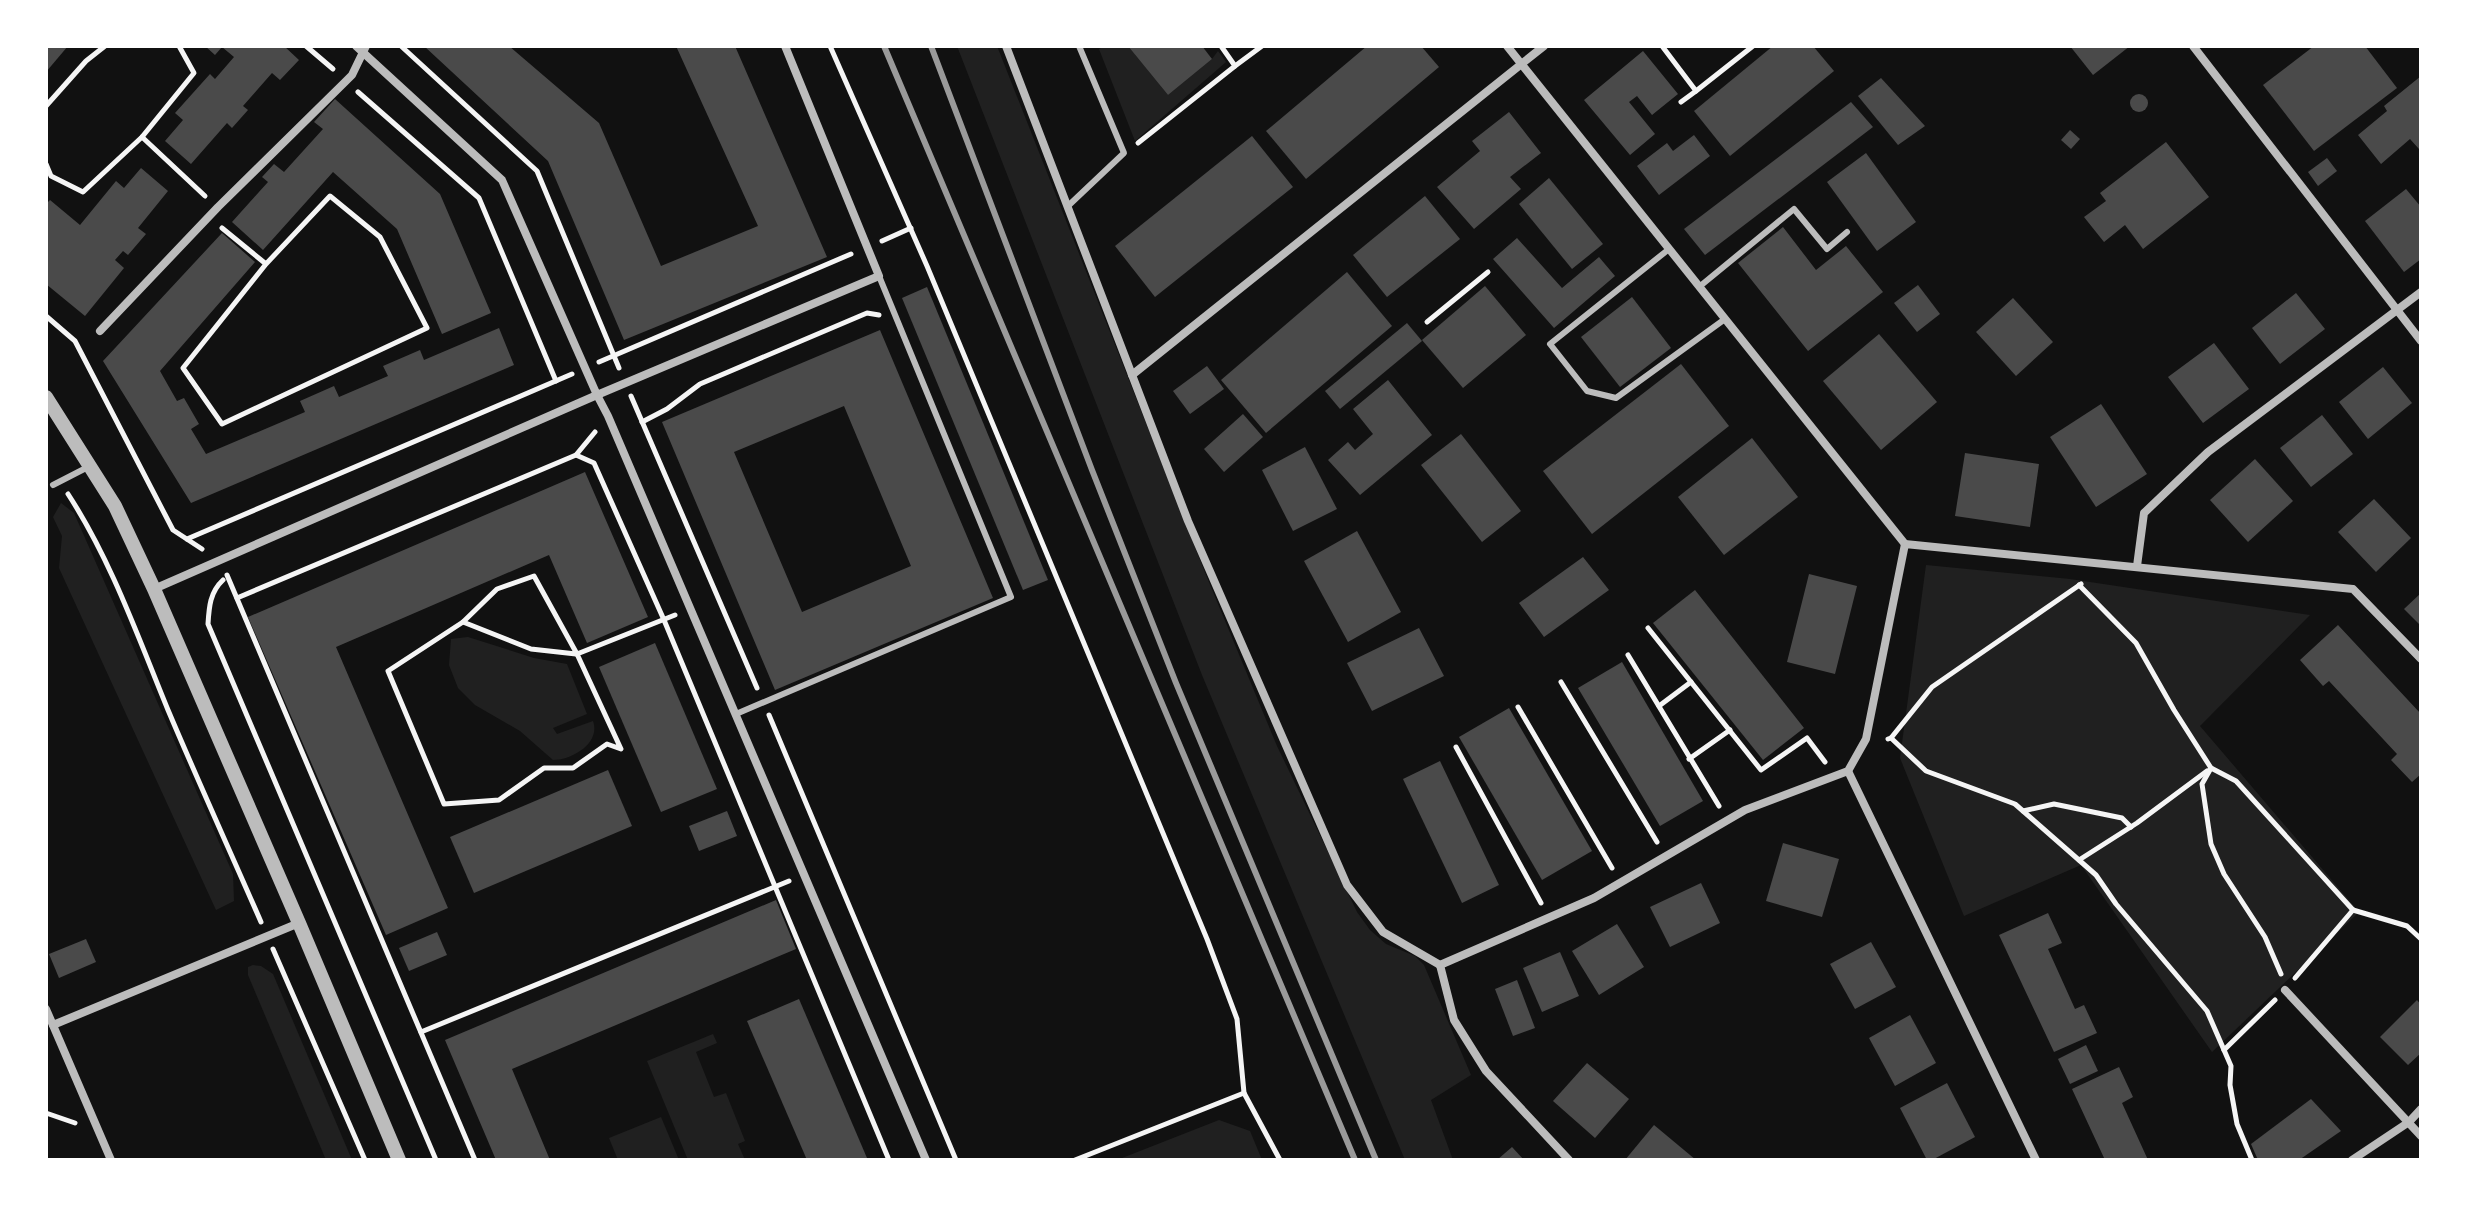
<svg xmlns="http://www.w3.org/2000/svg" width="2467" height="1206" viewBox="0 0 2467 1206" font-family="'Noto Serif',serif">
  <rect width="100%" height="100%" fill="#111"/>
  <g fill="#202020">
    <polygon points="957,46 997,46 1206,575 1277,746 1357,912 1370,930 1386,944 1415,956 1424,965 1471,1075 1431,1100 1453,1160 1405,1160 1202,675"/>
    <polygon points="1105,46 1128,46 1168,95 1212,59 1218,51 1226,62 1135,141 1099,49"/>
    <polygon points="61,503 74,513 233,874 234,901 216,910 59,568 62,536 53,517"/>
    <polygon points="1926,565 2070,579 2310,615 2200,726 2359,912 2212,1052 2081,865 1964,916 1900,758"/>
    <path d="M468,637l66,21 33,6 20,50 -34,14 4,6 36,-13c8,22 -21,39 -40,39l-33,-29 -45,-26 -17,-17 -9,-23 2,-26z"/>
    <polygon points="253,965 261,966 273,974 352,1160 326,1160 248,975 248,967"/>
    <polygon points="713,1034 717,1043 696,1052 714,1097 726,1093 745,1141 738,1144 745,1160 688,1160 647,1061"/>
    <polygon points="661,1117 679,1160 618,1160 609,1138"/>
    <polygon points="1219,1120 1250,1131 1262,1160 1117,1160"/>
  </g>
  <g fill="#4a4a4a" fill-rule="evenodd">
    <polygon points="46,46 68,46 46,72"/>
    <polygon points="205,46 284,46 299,60 280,80 272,73 243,106 248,110 232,128 227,123 191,164 165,141 183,120 175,113 210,74 215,79 234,57 222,47 215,55"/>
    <polygon points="424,46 509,46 599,123 661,266 758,226 676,46 735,46 827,257 624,340 548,161"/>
    <polygon points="1128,46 1202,46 1212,59 1168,95"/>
    <polygon points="1367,46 1421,46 1439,67 1306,179 1266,131"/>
    <polygon points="1773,46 1813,46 1834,71 1730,156 1694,111"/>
    <polygon points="2070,46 2130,46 2093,75"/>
    <polygon points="2314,46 2365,46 2397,88 2314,151 2263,85"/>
    <polygon points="1643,51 1678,94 1652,115 1637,96 1629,102 1655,134 1630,155 1584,100"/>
    <polygon points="2421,76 2421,148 2419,149 2410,139 2381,164 2358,135 2387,111 2384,106"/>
    <polygon points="1881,78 1925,126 1898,145 1858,96"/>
    <circle cx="2139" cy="103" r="9"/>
    <polygon points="335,99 440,194 491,313 442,334 397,229 333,172 263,250 232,222 268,182 262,177 274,164 284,172 323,129 314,122"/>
    <polygon points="1851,102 1873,127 1705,255 1684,229"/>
    <polygon points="1509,112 1541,153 1510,177 1521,189 1474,229 1437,187 1480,151 1472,141"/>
    <polygon points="2070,130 2080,139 2071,149 2061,140"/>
    <polygon points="1694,135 1710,156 1659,195 1637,166 1667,143 1673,151"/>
    <polygon points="1252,136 1293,187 1155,297 1115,246"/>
    <polygon points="2166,142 2209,197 2143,249 2125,225 2104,242 2084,217 2106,201 2100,193"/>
    <polygon points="1866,153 1916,222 1877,251 1827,182"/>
    <polygon points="2327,158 2337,171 2318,186 2308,172"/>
    <polygon points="141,168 168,191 138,228 146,234 128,255 123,251 115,260 124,268 85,316 46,284 46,204 50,200 80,225 116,181 124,188"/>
    <polygon points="1549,178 1603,244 1572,269 1519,204"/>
    <polygon points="2406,189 2421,207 2421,259 2404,272 2365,221"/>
    <polygon points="1425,196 1460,239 1387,297 1353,255"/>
    <polygon points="1783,227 1816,270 1846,246 1883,292 1808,351 1738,263"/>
    <polygon points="222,233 255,262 160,371 177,401 184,398 199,424 191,429 206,454 305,412 300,401 334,386 339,397 388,376 383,366 420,350 424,360 499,328 514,365 191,503 103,361"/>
    <polygon points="1517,238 1562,288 1599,257 1615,276 1554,328 1493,259"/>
    <polygon points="1347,272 1392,326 1266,433 1221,380"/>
    <polygon points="1918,285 1940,314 1917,332 1894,303"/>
    <polygon points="1485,286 1526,335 1463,388 1422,340"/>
    <polygon points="927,287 1048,580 1023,590 902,298"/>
    <polygon points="2296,293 2325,329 2280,364 2252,328"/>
    <polygon points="1632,297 1671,348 1620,387 1581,337"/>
    <polygon points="2013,298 2053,342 2016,376 1976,332"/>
    <polygon points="1407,323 1422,341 1340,409 1325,391"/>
    <path d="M880,330l113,268 -218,92 -113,-268zM844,406l67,160 -109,46 -68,-160z"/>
    <polygon points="1879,334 1937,402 1881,450 1823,381"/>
    <polygon points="2214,343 2249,389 2203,423 2168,377"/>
    <polygon points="1681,364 1729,426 1592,534 1543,471"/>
    <polygon points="1207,366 1224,389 1190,414 1173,391"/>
    <polygon points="2383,367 2412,403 2368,439 2339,402"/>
    <polygon points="1388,380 1432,435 1360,495 1328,460 1348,442 1355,450 1373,434 1353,409"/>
    <polygon points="2101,404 2147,474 2096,507 2050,437"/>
    <polygon points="1243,414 1263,437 1224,472 1204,449"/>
    <polygon points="2322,415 2353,454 2311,487 2280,448"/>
    <polygon points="1461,434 1521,511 1482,542 1421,465"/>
    <polygon points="1752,438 1798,497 1724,555 1678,497"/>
    <polygon points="1305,447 1337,509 1293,531 1262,470"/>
    <polygon points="1965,453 2039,464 2030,527 1955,516"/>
    <polygon points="2255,459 2293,501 2248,542 2210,500"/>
    <polygon points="585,472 648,617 587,643 549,555 336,647 448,908 386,935 248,617"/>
    <polygon points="2374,499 2411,538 2376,572 2338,532"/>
    <polygon points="1357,531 1401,612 1348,642 1304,561"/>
    <polygon points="1583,557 1609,590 1544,637 1519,603"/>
    <polygon points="1809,574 1857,586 1835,674 1787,662"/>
    <polygon points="1695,590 1804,728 1763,760 1653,623"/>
    <polygon points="2421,593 2421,626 2404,609"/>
    <polygon points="2338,625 2421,714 2421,774 2412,782 2391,760 2397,754 2329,681 2323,686 2300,660"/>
    <polygon points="1419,628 1444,676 1372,711 1347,663"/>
    <polygon points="655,643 717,789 661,812 599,667"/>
    <polygon points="1622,662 1703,801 1660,826 1578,688"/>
    <polygon points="1509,708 1592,851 1542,880 1459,737"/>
    <polygon points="1440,761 1499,885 1462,903 1403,779"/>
    <polygon points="608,770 632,826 474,893 450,837"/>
    <polygon points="727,811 737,836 699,851 689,826"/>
    <polygon points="1783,843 1839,859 1822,917 1766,901"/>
    <polygon points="1701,883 1720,923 1670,947 1650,907"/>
    <polygon points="776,900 796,949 512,1069 550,1160 496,1160 445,1040"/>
    <polygon points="2048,913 2062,943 2048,949 2075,1009 2084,1005 2097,1033 2054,1052 1999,935"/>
    <polygon points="1617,924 1644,967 1599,995 1572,951"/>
    <polygon points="437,932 447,955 409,971 399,948"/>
    <polygon points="86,939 96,962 59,978 49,954"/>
    <polygon points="1871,942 1896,987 1855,1009 1830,964"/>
    <polygon points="1560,952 1579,996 1542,1012 1523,968"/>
    <polygon points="1517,980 1535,1028 1513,1036 1495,989"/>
    <polygon points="799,999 867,1158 862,1160 807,1160 747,1021"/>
    <polygon points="2417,1000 2421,1005 2421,1053 2408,1065 2380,1037"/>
    <polygon points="1910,1015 1936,1063 1895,1086 1869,1038"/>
    <polygon points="2086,1045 2098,1071 2070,1084 2058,1059"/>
    <polygon points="1587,1063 1629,1099 1595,1138 1553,1101"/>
    <polygon points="2119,1067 2133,1097 2122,1103 2148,1160 2105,1160 2072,1089"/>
    <polygon points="1947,1083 1975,1137 1932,1160 1927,1160 1900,1108"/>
    <polygon points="2311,1099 2341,1131 2299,1160 2258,1160 2251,1144"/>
    <polygon points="1654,1125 1696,1160 1625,1160"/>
    <polygon points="1512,1147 1524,1160 1497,1160"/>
  </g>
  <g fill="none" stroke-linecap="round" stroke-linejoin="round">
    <g stroke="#f5f5f5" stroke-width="5">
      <polyline points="306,46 333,69"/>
      <polyline points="401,46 537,171 619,368"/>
      <polyline points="830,46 927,266 1207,939 1237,1019 1244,1093 1280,1160"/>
      <polyline points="1662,46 1696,91 1681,102"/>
      <polyline points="1235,66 1262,46"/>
      <polyline points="1696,91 1753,46"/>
      <polyline points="358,92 479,198 556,381"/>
      <polyline points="46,106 86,61 105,46"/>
      <polyline points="142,137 205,196"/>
      <polyline points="1138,143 1235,66 1221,46"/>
      <polyline points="46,164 51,176 83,192 142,137 194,73 179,46"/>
      <polyline points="222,228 266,264 330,196 380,237 427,328 222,424 183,368 266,264"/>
      <polyline points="882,241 911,228"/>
      <polyline points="46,316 75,341 173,530 202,549"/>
      <polyline points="1427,322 1488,272"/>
      <polyline points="599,362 851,254"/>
      <polyline points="631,396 757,688"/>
      <polyline points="642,422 667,409 700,384 867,313 879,315"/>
      <polyline points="576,455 594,463 664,620 889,1160"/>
      <path d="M68,494c43,66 70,143 100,216 30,71 62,141 93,212"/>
      <polyline points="187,539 572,374"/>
      <polyline points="227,575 475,1160"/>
      <path d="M223,580c-13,12 -14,27 -15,44l228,536"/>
      <polyline points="2079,585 2136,643 2174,710 2211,768 2236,781 2353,910"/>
      <polyline points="237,598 576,455 595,432"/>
      <polyline points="463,622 531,649 576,654"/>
      <polyline points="1648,628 1761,770 1807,738 1825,762"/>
      <polyline points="577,654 534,576 497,589 463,622 388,671 444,804 499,800 544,768 573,768 607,744 621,749 577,654 675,615"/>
      <polyline points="1628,655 1719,806"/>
      <polyline points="1561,682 1657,842"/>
      <polyline points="1659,706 1691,682"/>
      <polyline points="1518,707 1612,868"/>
      <polyline points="769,715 956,1160"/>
      <polyline points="1891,738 1926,771 2015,804 2096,875 2116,904 2207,1011 2231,1066 2230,1085 2237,1124 2252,1160"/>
      <polyline points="1888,739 1891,738 1932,687 2081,584"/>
      <polyline points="1456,747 1541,903"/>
      <polyline points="1689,759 1730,730"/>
      <polyline points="2211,768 2202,784 2211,844 2224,874 2265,937 2281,974"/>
      <polyline points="2023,811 2054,804 2122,818 2131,827"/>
      <polyline points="2079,860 2137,823 2207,771"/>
      <polyline points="2353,910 2407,926 2421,939"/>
      <polyline points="273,949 365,1160"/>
      <polyline points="2295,978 2353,910"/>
      <polyline points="421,1032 789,881"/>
      <polyline points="2224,1050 2275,1000"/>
      <polyline points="46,1113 75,1123"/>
      <polyline points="1075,1160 1244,1093"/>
    </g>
    <g stroke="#bcbcbc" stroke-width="6">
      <polyline points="1068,206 1124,153 1079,46"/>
      <polyline points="1669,249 1550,344 1587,391 1616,398 1725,319"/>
      <polyline points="1699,287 1794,209 1827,249 1847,232"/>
      <polyline points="53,485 88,467"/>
      <polyline points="736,714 1011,597 879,276"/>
    </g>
    <g stroke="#bcbcbc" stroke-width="8">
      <polyline points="356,46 502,180 597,395 879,276 785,46"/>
      <polyline points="1006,46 1188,521 1347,885 1383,932 1440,965"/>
      <polyline points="1507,46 1905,544"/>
      <polyline points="2193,46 2421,341"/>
      <polyline points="100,331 218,207 346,81 352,75 366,46"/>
      <polyline points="1132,375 1544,46"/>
      <polyline points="2137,566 2144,513 2208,452 2421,292"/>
      <polyline points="154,589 597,395 608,416 926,1160"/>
      <polyline points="1848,771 2036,1160"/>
      <polyline points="1440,965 1594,898 1745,810 1848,771 1866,739 1905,544 2353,589 2421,659"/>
      <polyline points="1440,965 1454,1020 1486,1071 1569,1160"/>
      <polyline points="2285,990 2421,1136"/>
      <polyline points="46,1009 111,1160"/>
      <polyline points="53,1025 299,923"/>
      <polyline points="2352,1160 2409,1122 2421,1109"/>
    </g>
    <polyline stroke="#bcbcbc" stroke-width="14" points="46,397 115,506 154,589 299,923 399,1160"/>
    <g stroke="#9a9a9a" stroke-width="6">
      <polyline points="884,46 1355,1160"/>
      <polyline points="931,46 1092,470 1176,683 1376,1160"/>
    </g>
  </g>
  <rect width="2467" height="1206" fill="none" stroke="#ffffff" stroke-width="96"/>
</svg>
